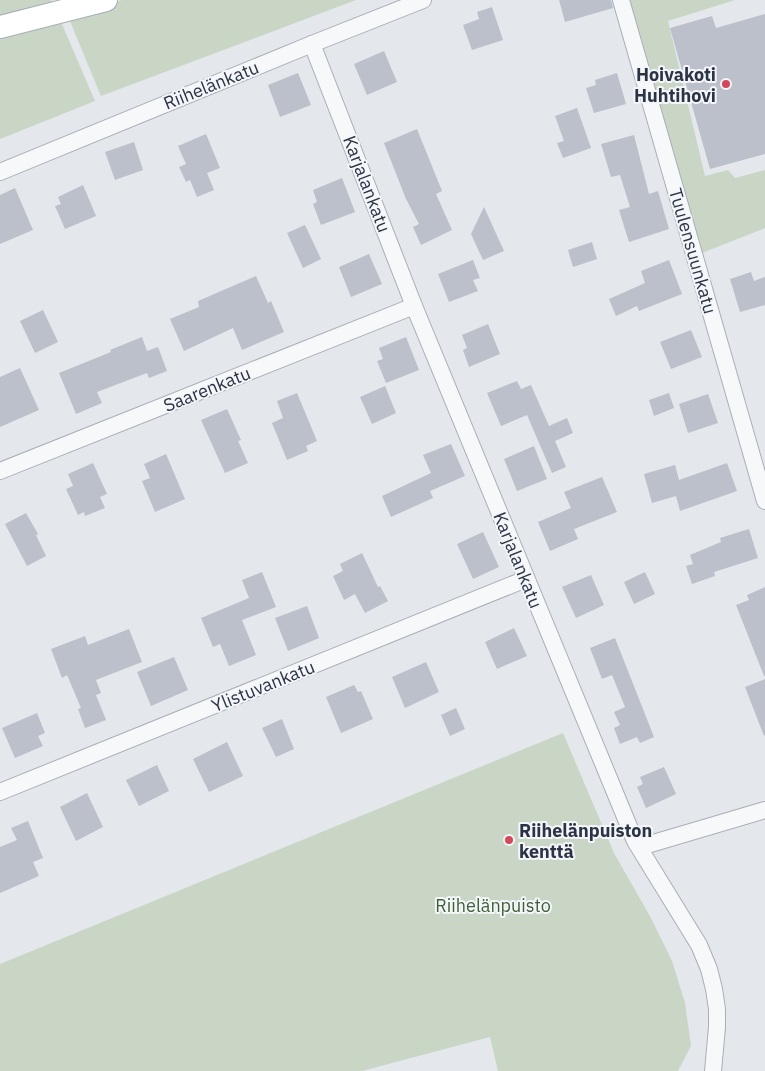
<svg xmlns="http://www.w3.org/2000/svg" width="765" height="1071" viewBox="0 0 765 1071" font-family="'IBM Plex Sans',sans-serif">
  <rect width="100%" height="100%" fill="#e4e7ec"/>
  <g fill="#c9d6c5">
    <polygon points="0,0 51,0 54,8 0,23"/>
    <polygon points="122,0 356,0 101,96 67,14"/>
    <polygon points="627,0 735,0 668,21 705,176 728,170 735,178 765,170 765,228 702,253"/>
    <polygon points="58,15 95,101 0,139 0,31"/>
    <polygon points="563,733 614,853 651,918 672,961 685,1003 691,1046 678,1071 498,1071 490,1037 362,1071 0,1071 0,964"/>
  </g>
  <g fill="#bbc0ca">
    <polygon points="559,0 611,0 613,8 565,22"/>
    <polygon points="492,7 503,40 472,50 463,25 479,19 477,12"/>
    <polygon points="765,14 765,154 710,169 670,28 712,16 716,28"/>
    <polygon points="384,51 397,82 367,95 354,64"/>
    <polygon points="298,73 311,105 280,117 268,85"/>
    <polygon points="617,73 626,104 594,113 586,88 596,85 595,80"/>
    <polygon points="577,108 591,148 563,158 557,143 564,141 555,116"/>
    <polygon points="417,129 442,191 436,194 452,230 421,245 413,227 419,224 406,199 384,143"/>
    <polygon points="206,134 220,168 207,173 214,190 197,197 190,180 186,182 179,167 186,164 178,146"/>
    <polygon points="634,135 649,194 658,191 669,229 629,242 619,210 630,207 620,175 611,177 601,144"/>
    <polygon points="134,142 143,170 115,180 105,152"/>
    <polygon points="342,178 355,212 321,225 313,204 317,202 313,190"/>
    <polygon points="83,185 96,216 65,229 55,206 61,204 58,197"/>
    <polygon points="15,188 33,230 0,244 0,195"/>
    <polygon points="484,207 504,251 483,260 471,234"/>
    <polygon points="305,225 321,259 303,268 287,233"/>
    <polygon points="592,242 597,259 573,267 568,250"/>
    <polygon points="369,254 382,284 351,297 339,267"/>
    <polygon points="473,260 480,278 473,280 478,291 449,302 438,274"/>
    <polygon points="669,260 682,294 639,311 637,306 616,316 609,299 645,283 641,271"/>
    <polygon points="751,272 754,281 765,277 765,305 740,312 730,279"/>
    <polygon points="256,276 268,303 271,301 284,332 242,350 233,328 184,351 170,319 199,307 198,301"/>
    <polygon points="43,310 58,342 35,353 20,321"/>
    <polygon points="488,324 500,354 469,367 463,350 467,348 462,335"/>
    <polygon points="691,330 702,357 671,369 660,342"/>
    <polygon points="142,337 147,351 158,347 167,371 149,378 147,373 97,392 102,403 76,414 59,373 111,352 110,350"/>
    <polygon points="406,337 419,370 386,383 377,361 383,359 379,348"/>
    <polygon points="20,368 39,410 0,427 0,377"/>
    <polygon points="517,381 521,389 531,385 549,426 567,418 573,433 555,441 566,467 552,473 527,415 501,426 487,393"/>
    <polygon points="385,386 396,413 372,424 360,397"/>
    <polygon points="297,393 317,441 306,446 308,451 287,460 272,423 283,418 277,401"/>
    <polygon points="669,393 674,408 654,416 649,400"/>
    <polygon points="708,394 718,423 688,433 679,404"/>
    <polygon points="227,409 241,440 238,441 248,463 225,473 201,420"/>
    <polygon points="451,444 465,476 430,491 433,498 391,517 382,496 431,473 423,455"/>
    <polygon points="534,446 547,479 517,491 504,459"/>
    <polygon points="166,454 185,499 155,512 142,481 150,478 144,464"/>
    <polygon points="93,463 107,494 100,497 105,508 85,516 84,512 78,515 66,489 73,486 68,474"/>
    <polygon points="727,463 737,491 680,511 676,496 652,503 644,474 675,465 679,480"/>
    <polygon points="602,477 617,512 574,529 578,539 550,551 538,522 571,508 564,492"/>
    <polygon points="26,513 38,534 36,535 46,556 27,566 5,524"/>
    <polygon points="749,529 758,558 714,572 715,576 692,584 686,566 693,564 690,555 721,542 720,538"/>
    <polygon points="483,532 499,567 473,579 457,544"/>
    <polygon points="362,553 378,587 380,586 388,601 365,613 355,594 344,600 333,576 343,571 340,564"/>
    <polygon points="262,572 276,607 242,620 256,655 229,666 220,644 213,647 201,618 249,598 242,580"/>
    <polygon points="645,572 655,594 634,604 624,582"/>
    <polygon points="591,575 604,605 576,618 562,587"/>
    <polygon points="765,587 765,676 764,676 736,605 749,600 747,595"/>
    <polygon points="307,606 319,638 288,651 275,618"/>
    <polygon points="514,628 527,656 497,669 485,642"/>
    <polygon points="129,629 142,662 96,680 101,693 96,695 106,720 85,728 78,709 81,708 67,675 62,678 51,649 85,636 88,645"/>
    <polygon points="615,638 654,737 640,743 637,737 620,744 614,728 620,725 614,712 625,707 612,675 602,679 590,648"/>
    <polygon points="174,657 188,690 151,706 137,672"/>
    <polygon points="426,662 439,692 405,708 392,677"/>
    <polygon points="765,679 765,735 764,736 745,687"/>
    <polygon points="354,685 358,692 361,691 373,719 341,733 326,697"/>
    <polygon points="456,708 465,729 450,736 441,715"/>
    <polygon points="37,713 45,733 38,736 43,746 15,758 2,728"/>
    <polygon points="282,719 294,749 276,757 262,728"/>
    <polygon points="227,742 243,776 209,792 193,759"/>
    <polygon points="157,765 169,791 139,806 126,780"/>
    <polygon points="664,767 676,794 646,808 637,787 643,784 640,777"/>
    <polygon points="87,793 103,827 76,841 60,807"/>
    <polygon points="28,821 43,858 33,862 39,876 0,893 0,847 17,840 11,828"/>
  </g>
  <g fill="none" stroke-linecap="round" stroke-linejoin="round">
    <g stroke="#a9aeb7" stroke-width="18">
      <g id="street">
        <polyline points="621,0 765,501"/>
        <polyline points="312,44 414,306 635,841 699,945 709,969 714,989 717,1009 717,1027 713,1071"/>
        <polyline points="0,172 312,44 423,0"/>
        <polyline points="0,471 414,306"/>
        <polyline points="0,792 526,579"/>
        <polyline points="640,847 765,810"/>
      </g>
    </g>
    <g stroke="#a9aeb7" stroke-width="24">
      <polyline id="secondary" points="0,27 106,0"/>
    </g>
    <use href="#street" stroke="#f7f8fa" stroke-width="16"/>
    <use href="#secondary" stroke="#fff" stroke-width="22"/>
  </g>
  <g fill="#d1495b" stroke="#f4f6f9" stroke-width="2">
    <circle cx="726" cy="84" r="5"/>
    <circle cx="509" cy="840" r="5"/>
  </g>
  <g text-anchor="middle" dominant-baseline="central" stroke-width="4" stroke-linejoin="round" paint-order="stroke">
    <g font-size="18" font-weight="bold" fill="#2b3445" stroke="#f4f6f9" text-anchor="end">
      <text x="716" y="74">Hoivakoti<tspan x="716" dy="21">Huhtihovi</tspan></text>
      <text x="519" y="830" text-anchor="start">Riihelänpuiston<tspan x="519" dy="21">kenttä</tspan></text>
    </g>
    <g font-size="18" fill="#2b3445" stroke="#f4f6f9">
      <text transform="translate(211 85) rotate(-22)">Riihelänkatu</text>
      <text transform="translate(367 184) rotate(69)">Karjalankatu</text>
      <text transform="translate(693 251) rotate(74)">Tuulensuunkatu</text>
      <text transform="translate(207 389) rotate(-22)">Saarenkatu</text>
      <text transform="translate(518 560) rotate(68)">Karjalankatu</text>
      <text transform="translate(263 686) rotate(-22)">Ylistuvankatu</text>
    </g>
    <g font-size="18" fill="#3f6138" stroke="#f4f6f9">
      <text x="493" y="905">Riihelänpuisto</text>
    </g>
  </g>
</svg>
